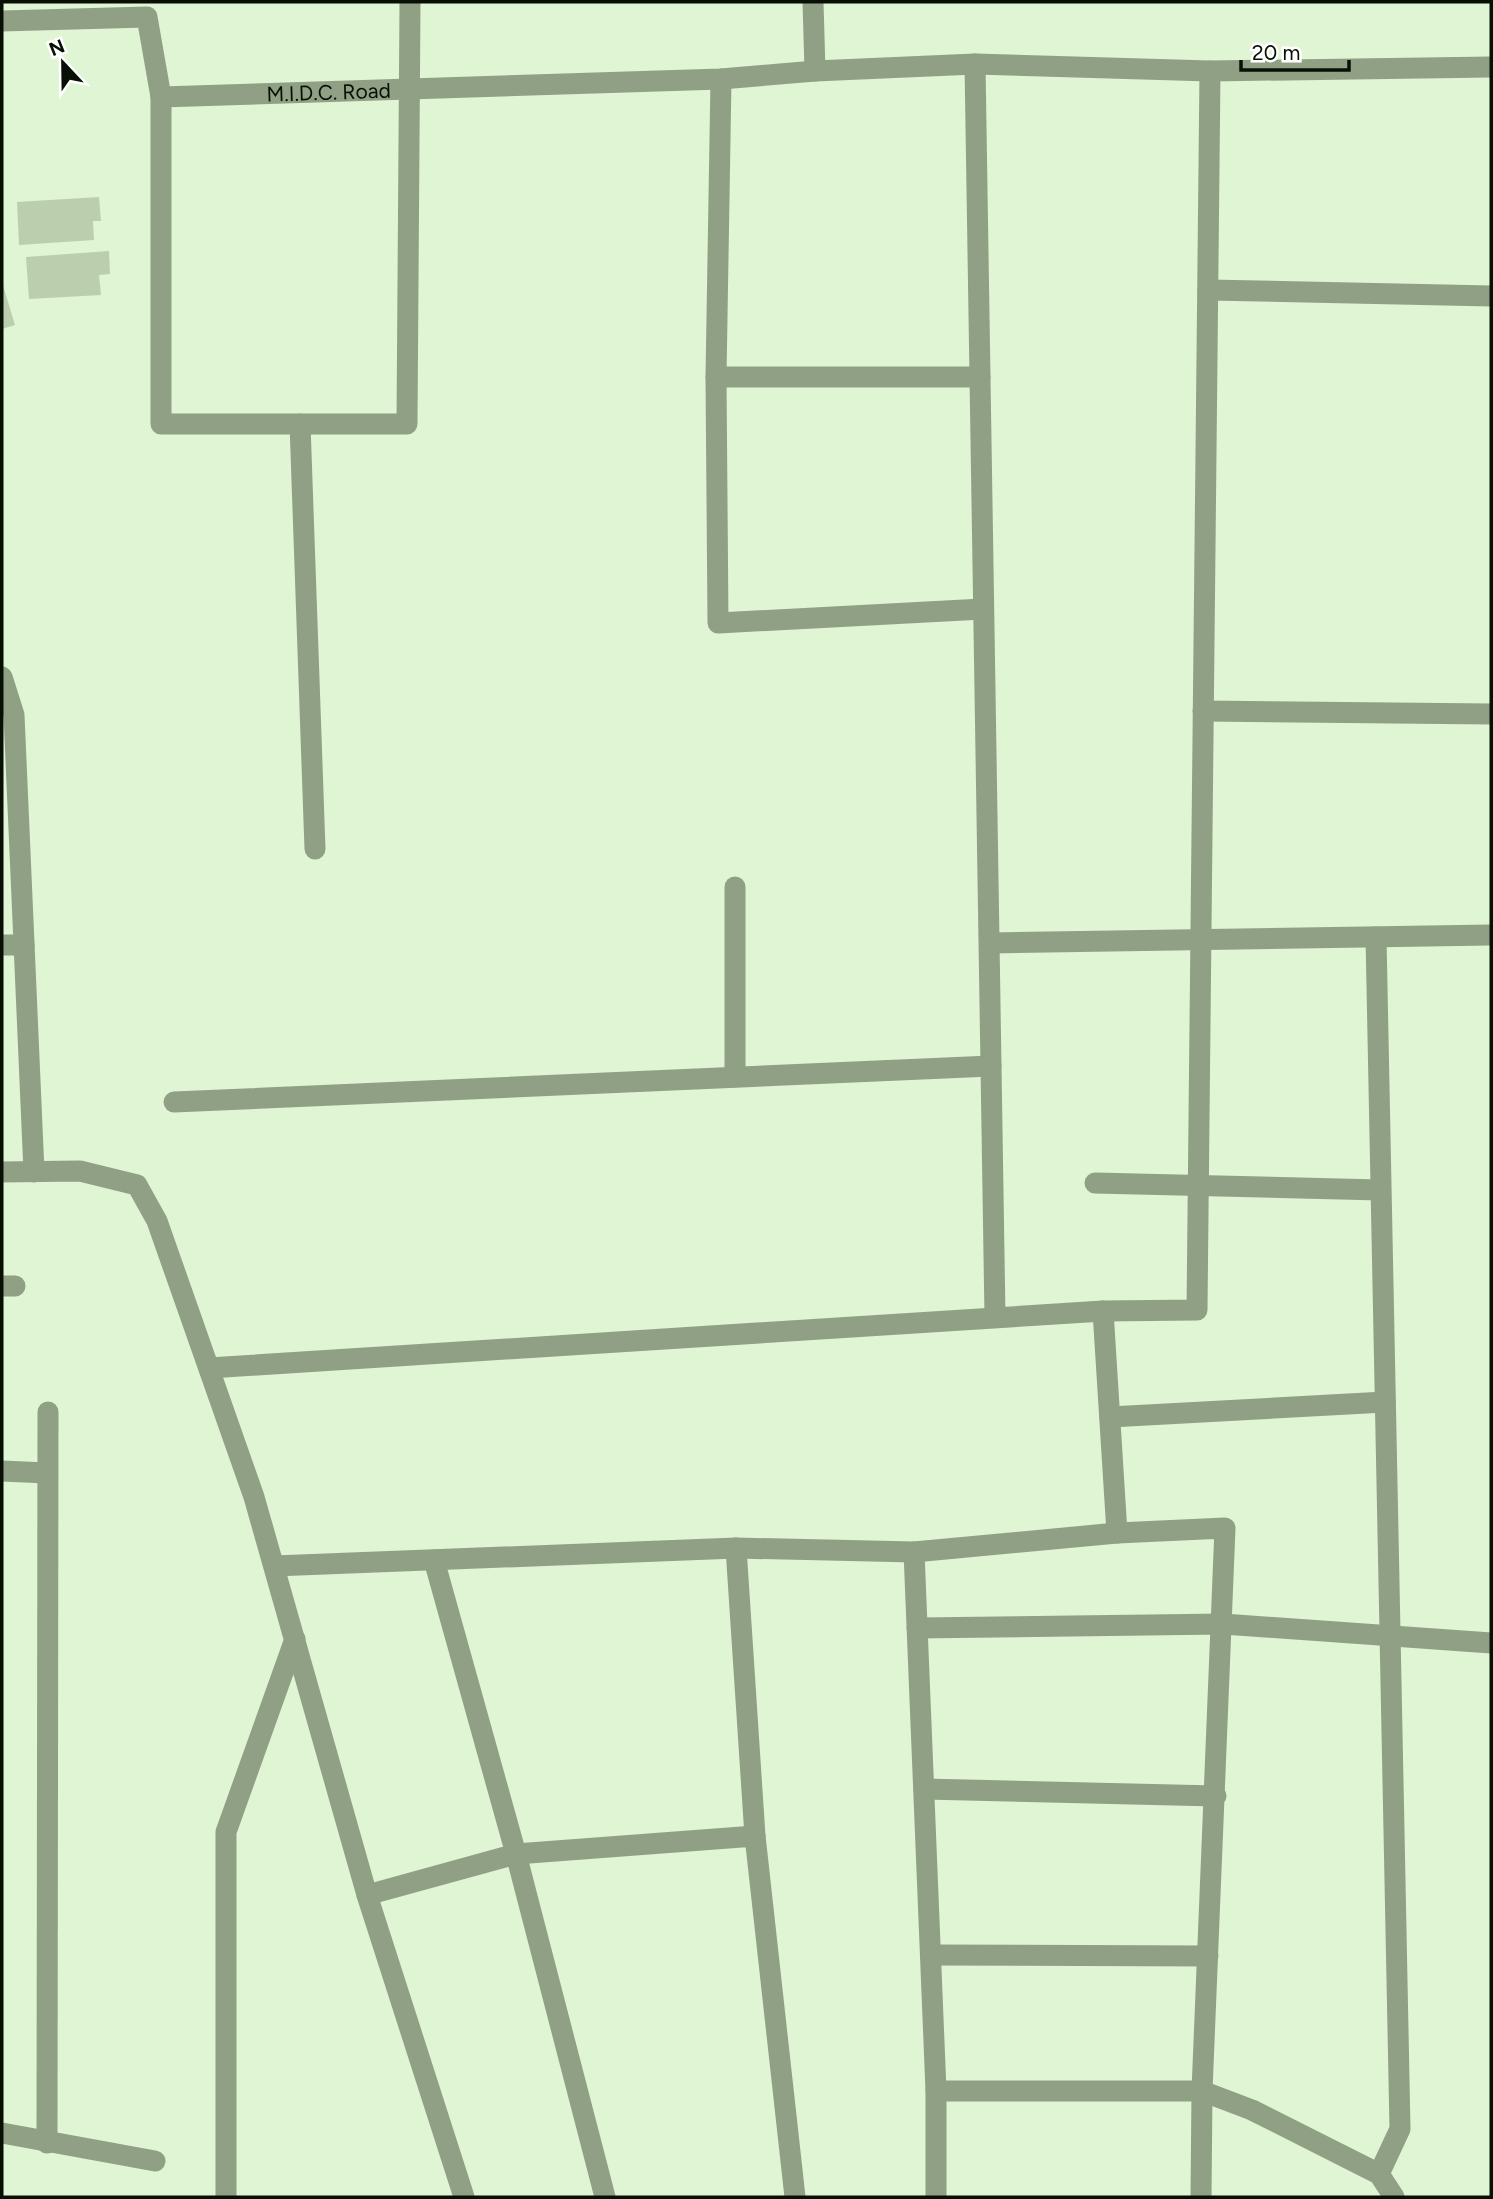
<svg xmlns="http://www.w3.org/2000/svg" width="1493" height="2199" viewBox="0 0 1493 2199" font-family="Figtree,sans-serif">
  <rect width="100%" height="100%" fill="#e0f5d3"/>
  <g fill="#bbcfae">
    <polygon points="99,197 101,221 93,221 94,240 19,245 17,202"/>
    <polygon points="109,251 110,274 99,275 101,295 29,299 26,257"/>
    <polygon points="2,282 15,325 2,329"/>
  </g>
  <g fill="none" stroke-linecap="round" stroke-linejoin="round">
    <g stroke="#90a085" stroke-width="21">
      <polyline points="813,2 815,71"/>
      <path id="s1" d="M2,21l145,-4 14,80 560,-18 94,-8 160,-7 235,7 281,-4"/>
      <polyline points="975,64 995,1317"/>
      <polyline points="721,79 716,377 718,623 983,609"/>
      <polyline points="161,97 161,424 407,424 410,2"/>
      <polyline points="1208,290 1491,296"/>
      <polyline points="716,377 980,377"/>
      <polyline points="300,424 315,849"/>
      <polyline points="2,677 14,715 34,1172"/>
      <polyline points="1203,711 1491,714"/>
      <polyline points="1376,937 1400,2129 1379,2174"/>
      <polyline points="991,943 1491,935"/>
      <polyline points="2,945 24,945"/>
      <polyline points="735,1077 735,887"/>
      <polyline points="174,1102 991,1066"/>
      <polyline points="2,1172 80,1171 137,1185 157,1221 254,1497 367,1895 464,2197"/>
      <polyline points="1095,1183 1380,1190"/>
      <polyline points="2,1286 15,1286"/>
      <polyline points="1103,1311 1197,1310 1210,71"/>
      <polyline points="209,1368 1103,1311 1117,1533"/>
      <polyline points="1110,1417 1385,1402"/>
      <polyline points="2,1471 47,1473"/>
      <polyline points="736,1548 755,1836"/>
      <polyline points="914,1552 936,2091 936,2197"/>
      <polyline points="434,1560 516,1854 605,2197"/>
      <polyline points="274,1566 736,1548 914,1552 1117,1533 1225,1528 1202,2091 1201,2197"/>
      <polyline points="917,1628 1223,1624 1491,1643"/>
      <polyline points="924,1789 1216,1796"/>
      <polyline points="367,1895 516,1854 755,1836 795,2197"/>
      <polyline points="931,1955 1208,1956"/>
      <polyline points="936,2091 1202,2091 1252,2110 1379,2174 1394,2197"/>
      <polyline points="2,2133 155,2161"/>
      <polyline points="47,2143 48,1412"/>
      <polyline points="226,2197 226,1832 295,1639"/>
    </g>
  </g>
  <g text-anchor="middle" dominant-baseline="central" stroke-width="6" stroke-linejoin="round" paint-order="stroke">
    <g font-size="21" fill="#080f05" stroke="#fff">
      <text stroke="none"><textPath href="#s1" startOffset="394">M.I.D.C. Road</textPath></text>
    </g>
  </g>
  <rect width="1493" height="2199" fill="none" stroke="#080f05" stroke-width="7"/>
  <g transform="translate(63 63) rotate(338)" stroke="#ffffff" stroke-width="5" paint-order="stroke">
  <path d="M0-5L12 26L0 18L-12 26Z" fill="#080f05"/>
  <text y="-10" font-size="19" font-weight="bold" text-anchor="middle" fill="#080f05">N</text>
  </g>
  <path d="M1241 60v10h108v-10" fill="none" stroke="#080f05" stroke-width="3.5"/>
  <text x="1252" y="60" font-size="21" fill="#080f05" stroke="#ffffff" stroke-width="5" paint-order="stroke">20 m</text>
</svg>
